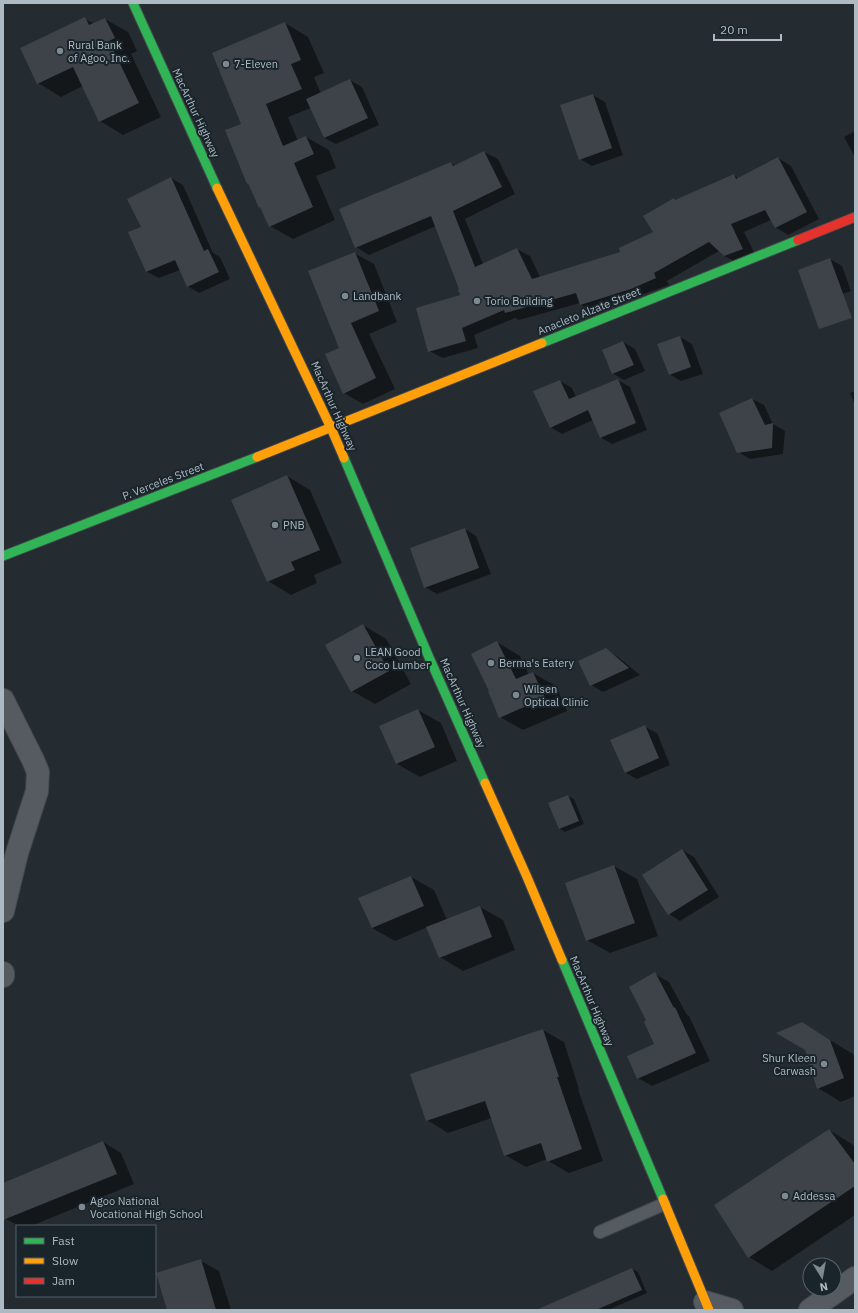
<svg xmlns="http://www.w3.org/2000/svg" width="858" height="1313" viewBox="0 0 858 1313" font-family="'IBM Plex Sans',sans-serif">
  <rect width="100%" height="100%" fill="#252c31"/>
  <g fill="#0007">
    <polygon points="85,19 94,24 105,19 128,32 137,51 131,54 161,117 123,135 100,121 83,86 61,97 38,83"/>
    <polygon points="285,23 308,37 324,73 314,77 321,94 350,80 362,87 379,125 336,144 324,138 311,108 288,117 298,141 306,137 329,150 336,168 316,176 335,220 293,239 270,226 262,209 260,207 243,124"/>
    <polygon points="593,95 605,102 623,155 592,166 580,159"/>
    <polygon points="855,131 855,157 844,137"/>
    <polygon points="484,152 498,159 515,194 465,219 483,264 517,249 530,256 540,277 621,252 654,233 676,200 734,175 739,179 778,158 791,166 819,219 788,235 775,227 771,220 744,232 756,256 738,263 724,256 719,251 667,281 669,285 594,312 581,305 580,303 519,320 515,318 474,335 478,348 443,358 429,351 461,296 461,290 436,226 369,255 356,247 451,163 455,165"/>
    <polygon points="171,178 183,185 213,253 220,257 230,279 199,293 187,286 180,270 159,278 147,272 142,228 128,199"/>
    <polygon points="354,253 374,264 397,322 369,334 395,389 363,404 344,393 340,348"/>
    <polygon points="830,259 842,266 851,291 820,302"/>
    <polygon points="680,337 692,344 703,374 681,381 669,374"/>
    <polygon points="623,342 635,349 645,371 624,380 612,373"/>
    <polygon points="618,380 630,387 647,430 612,444 600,437 593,420 562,434 550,427 560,381 572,388 576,397"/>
    <polygon points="855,391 855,405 850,393"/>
    <polygon points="752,399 764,405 773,424 785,431 783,454 750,459 738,452"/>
    <polygon points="287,476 310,490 342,563 314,575 317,583 291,595 268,581"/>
    <polygon points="465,529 476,536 491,574 437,594 425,587"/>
    <polygon points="363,625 386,639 411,684 375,704 352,691"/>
    <polygon points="497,642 520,656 529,675 533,673 556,686 567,711 523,730 500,717"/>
    <polygon points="606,650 618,657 640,675 603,692 591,685"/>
    <polygon points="418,710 441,723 457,761 420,777 397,764 381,726"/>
    <polygon points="645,727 657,733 670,765 637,779 626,773"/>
    <polygon points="568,796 574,799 584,824 565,832 560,829"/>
    <polygon points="682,850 694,857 719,897 680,921 669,914"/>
    <polygon points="614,866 637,879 658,936 610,953 587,940"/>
    <polygon points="411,877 434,890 447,920 480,907 503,920 515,950 463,971 440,957 428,927 395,941 372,928"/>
    <polygon points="655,974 669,982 687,1015 689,1016 710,1061 652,1086 638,1078 656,1044"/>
    <polygon points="802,1023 853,1054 855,1061 855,1096 841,1102 818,1088"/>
    <polygon points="543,1030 564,1042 579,1089 578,1089 603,1161 569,1173 548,1161 547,1159 526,1167 505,1155 492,1118 448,1133 427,1120"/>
    <polygon points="829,1130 852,1144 855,1147 855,1215 772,1271 749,1257"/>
    <polygon points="103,1142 121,1153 134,1184 31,1226 19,1226 6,1219 3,1211 3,1184"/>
    <polygon points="201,1261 219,1271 231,1310 168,1310"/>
    <polygon points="632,1269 638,1272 647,1293 608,1310 570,1310"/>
  </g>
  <g fill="#3d4348">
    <polygon points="85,17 89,25 105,18 115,38 109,41 139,103 99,122 73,67 37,84 20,48"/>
    <polygon points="285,22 301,60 291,64 302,89 266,104 283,146 306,136 314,154 294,163 313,207 269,227 260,207 259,208 248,183 247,184 225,130 241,124 212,53"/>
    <polygon points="350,79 368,118 324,138 306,99"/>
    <polygon points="593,94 612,148 579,160 560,105"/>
    <polygon points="484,151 502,187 453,211 475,267 517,248 532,279 620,252 619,248 653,232 643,216 674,198 675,200 734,174 736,179 778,157 807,212 775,228 765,210 731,224 743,249 724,256 709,242 654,273 656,278 631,289 580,305 576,293 505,313 504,310 462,328 466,341 428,352 416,308 460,295 458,290 459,289 431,216 355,248 339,209 451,162 453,166"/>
    <polygon points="171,177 204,251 208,249 219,272 187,287 175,260 146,272 128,232 141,227 127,199"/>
    <polygon points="355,252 379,311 351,323 376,378 343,394 325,354 339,348 308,271"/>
    <polygon points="830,258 852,318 819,329 798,270"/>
    <polygon points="680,336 691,367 669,375 657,344"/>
    <polygon points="623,341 634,365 612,374 602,350"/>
    <polygon points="618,379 636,423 600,438 588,410 550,428 533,391 560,380 569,399"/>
    <polygon points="752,398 765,425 773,423 772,448 737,453 719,413"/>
    <polygon points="287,475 320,550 291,562 295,570 267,582 231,500"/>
    <polygon points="465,528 479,568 424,588 410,548"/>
    <polygon points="363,624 389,671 351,692 325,645"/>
    <polygon points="497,641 516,679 533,672 545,698 499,718 488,691 489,691 471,654"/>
    <polygon points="606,648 629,668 590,686 578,661"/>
    <polygon points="418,709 435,747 396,764 379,726"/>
    <polygon points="645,725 659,758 625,773 610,740"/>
    <polygon points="568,795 579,821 559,829 548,803"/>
    <polygon points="682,849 708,890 668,915 642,875"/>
    <polygon points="614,865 635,923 586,941 565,883"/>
    <polygon points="411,876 424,906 372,928 358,898"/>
    <polygon points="480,906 492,937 439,958 426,927"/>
    <polygon points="655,972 674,1008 675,1007 696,1053 637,1079 627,1056 654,1044 644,1022 646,1020 629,987"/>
    <polygon points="802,1022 830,1040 844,1078 817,1089 805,1050 776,1033"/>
    <polygon points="543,1029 559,1077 557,1077 582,1149 547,1162 541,1143 504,1156 485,1101 426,1121 410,1074"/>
    <polygon points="829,1129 855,1164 855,1186 748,1258 714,1205"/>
    <polygon points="103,1141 117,1174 3,1220 3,1183"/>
    <polygon points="201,1259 216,1310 167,1310 156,1273"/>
    <polygon points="632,1268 642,1290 596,1310 536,1310"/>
  </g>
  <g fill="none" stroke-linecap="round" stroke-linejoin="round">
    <g stroke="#42484c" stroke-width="14">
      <polyline id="lane" points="600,1232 664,1204"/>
    </g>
    <g stroke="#42484c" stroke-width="24">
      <g id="street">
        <polyline points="3,700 33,760 38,772 37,791 17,853 3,911"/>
        <polyline points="3,973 3,976"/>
        <polyline points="705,1302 732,1310"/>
        <polyline points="810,1310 855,1278"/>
      </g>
    </g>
    <g stroke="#42484c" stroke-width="11">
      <g id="fast">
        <polyline points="133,3 217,188"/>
        <polyline points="542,343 798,240"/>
        <polyline points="344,458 428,655 485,783"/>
        <polyline points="3,556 257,457"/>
        <polyline points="562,960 663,1199"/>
      </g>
    </g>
    <g stroke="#42484c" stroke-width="11">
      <g id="slow">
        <polyline points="217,188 331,428 344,458"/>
        <polyline points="257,457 542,343"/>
        <polyline points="485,783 527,877 562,960"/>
        <polyline points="663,1199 709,1310"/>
      </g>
    </g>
    <g stroke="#42484c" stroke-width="11">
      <polyline id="jam" points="798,240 855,217"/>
    </g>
    <use href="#lane" stroke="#555b60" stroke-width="12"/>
    <use href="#street" stroke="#555b60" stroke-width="22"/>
    <use href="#fast" stroke="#30b455" stroke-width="9"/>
    <use href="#slow" stroke="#ff9f0a" stroke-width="9"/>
    <use href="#jam" stroke="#e5322d" stroke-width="9"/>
  </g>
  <g fill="#7e8890" stroke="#19242b" stroke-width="1.5">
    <circle cx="60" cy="51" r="4"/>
    <circle cx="226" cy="64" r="4"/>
    <circle cx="345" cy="296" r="4"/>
    <circle cx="477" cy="301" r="4"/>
    <circle cx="275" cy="525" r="4"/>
    <circle cx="357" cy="658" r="4"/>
    <circle cx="491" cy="663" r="4"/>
    <circle cx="516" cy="695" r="4"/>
    <circle cx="824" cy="1064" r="4"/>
    <circle cx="785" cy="1196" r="4"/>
    <circle cx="82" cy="1207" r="4"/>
  </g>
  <g text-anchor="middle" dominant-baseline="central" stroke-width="4" stroke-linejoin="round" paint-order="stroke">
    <g font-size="11" fill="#aebac3" stroke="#19242b" text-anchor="start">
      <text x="68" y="45">Rural Bank<tspan x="68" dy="13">of Agoo, Inc.</tspan></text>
      <text x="234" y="64">7-Eleven</text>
      <text x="353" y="296">Landbank</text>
      <text x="485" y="301">Torio Building</text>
      <text x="283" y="525">PNB</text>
      <text x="365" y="652">LEAN Good<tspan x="365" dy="13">Coco Lumber</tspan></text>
      <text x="499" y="663">Berma's Eatery</text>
      <text x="524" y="689">Wilsen<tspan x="524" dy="13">Optical Clinic</tspan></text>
      <text x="816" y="1058" text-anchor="end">Shur Kleen<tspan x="816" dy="13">Carwash</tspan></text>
      <text x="793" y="1196">Addessa</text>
      <text x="90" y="1201">Agoo National<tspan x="90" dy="13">Vocational High School</tspan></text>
    </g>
    <g font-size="11" fill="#aebac3" stroke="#19242b">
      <text transform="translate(196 113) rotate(65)">MacArthur Highway</text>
      <text transform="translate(589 311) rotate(-22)">Anacleto Alzate Street</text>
      <text transform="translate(334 406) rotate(66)">MacArthur Highway</text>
      <text transform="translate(163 481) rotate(-21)">P. Verceles Street</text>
      <text transform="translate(463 703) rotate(66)">MacArthur Highway</text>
      <text transform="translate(592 1001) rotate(67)">MacArthur Highway</text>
    </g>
  </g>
  <rect width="858" height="1313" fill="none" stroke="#aebac3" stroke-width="8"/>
  <rect x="16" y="1225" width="140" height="72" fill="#19242b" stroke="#556068"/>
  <rect x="24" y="1238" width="20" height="6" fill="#30b455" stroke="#556068"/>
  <text x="52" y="1245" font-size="12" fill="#aebac3">Fast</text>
  <rect x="24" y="1258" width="20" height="6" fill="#ff9f0a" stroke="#556068"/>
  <text x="52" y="1265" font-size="12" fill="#aebac3">Slow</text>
  <rect x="24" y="1278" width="20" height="6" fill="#e5322d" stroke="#556068"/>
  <text x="52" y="1285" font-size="12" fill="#aebac3">Jam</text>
  <g transform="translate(822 1277) rotate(169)"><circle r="19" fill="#19242b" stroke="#556068"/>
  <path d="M0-3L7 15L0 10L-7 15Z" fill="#7e8890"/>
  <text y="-6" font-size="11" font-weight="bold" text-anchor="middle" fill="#aebac3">N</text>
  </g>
  <path d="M714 34v6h67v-6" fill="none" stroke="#aebac3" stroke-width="2"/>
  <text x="720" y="34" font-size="12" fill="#aebac3" stroke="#19242b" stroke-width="3" paint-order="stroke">20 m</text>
</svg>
